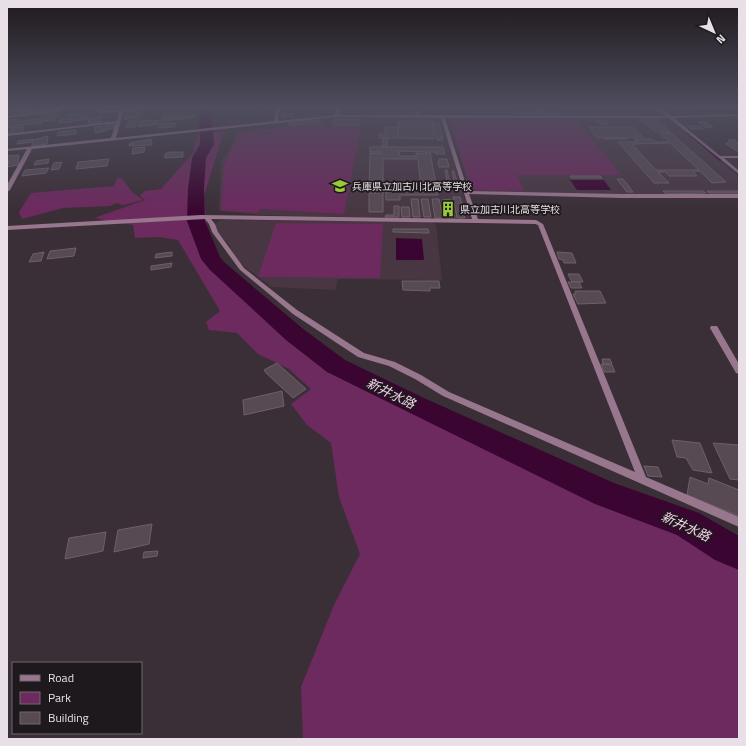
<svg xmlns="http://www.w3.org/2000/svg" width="746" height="746" viewBox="0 0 746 746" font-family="'Titillium Web','Noto Sans JP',sans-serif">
  <rect width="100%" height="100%" fill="#3b2f37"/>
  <g fill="#483743">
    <polygon points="333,118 437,118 442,120 470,218 346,217 263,215 219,211 221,161 231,147 237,131 288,124 287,123"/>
    <polygon points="450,118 663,118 673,121 739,177 739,194 624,195 473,191 469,189 448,120"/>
    <polygon points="220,220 433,222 436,225 442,280 338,279 335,290 272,287 245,267 236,258 229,245 219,233 215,224"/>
  </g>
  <g fill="#6c2a5e">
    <polygon points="450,119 576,119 621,175 517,175 524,191 471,190"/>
    <polygon points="323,123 323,127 361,127 344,214 260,209 257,213 221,210 224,165 239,133"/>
    <polygon points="224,131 204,196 207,228 219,256 247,294 272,314 311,338 364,377 431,408 522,460 591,483 652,523 739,565 739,739 303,739 301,687 334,605 360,554 339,497 331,443 307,425 291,404 311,389 289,369 258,354 237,333 209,330 206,322 220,311 178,240 159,237 135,238 133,225 94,218 145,200 140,196 144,191 161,189 194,152 195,143 199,134"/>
    <polygon points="117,178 122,178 132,192 143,200 123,205 116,203 110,206 63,208 22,219 19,212 31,193 114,186"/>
    <polygon points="276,223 383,224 380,278 258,277"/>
  </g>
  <g fill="#3a0631">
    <polygon points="644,107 739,107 739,114 665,110"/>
    <polygon points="570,180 604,180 611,190 577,190"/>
    <polygon points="396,238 422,239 424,260 396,260"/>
  </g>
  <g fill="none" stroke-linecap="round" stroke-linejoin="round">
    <polyline stroke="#3a0631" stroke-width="2" points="687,132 720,160"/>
    <polygon fill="#3a0631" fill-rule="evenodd" points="199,107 211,107 214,144 206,158 204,189 205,221 220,257 224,262 302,328 345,360 424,398 614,483 699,513 739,536 739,570 715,560 677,535 595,504 327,372 286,340 210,270 201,259 187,221 188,189 192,158 200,144"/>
  </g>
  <g fill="#574a53" stroke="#6e606a" fill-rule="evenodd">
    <polygon points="30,107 56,107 56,110 29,113"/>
    <polygon points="30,107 28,114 8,116 9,113 26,109 10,112 10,110"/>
    <polygon points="192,107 194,108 180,111 178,110 183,107"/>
    <polygon points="259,107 271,107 268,111 258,111"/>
    <polygon points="514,107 535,107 539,114 517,114"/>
    <polygon points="536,107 558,107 563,114 541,115"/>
    <polygon points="82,112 83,115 68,117 68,114"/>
    <polygon points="57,113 55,120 42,121 41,124 35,124 36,120 42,117 43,115"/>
    <polygon points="136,113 142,113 140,117 124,119 126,116 135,115"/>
    <polygon points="293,113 293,117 282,117 282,114"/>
    <polygon points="176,114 176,119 174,120 162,121 162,116"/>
    <polygon points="184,114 186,116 194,114 194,117 177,120 177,115"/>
    <polygon points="88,115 87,119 75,121 75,119"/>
    <polygon points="102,115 101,122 88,123 89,119"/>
    <polygon points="17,119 16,122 35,119 35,123 8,128 10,120"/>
    <polygon points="65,119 73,119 72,122 58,123 59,120"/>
    <polygon points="334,119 360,119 360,125 333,126"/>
    <polygon points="641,119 657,119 671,133 665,131 654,131"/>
    <polygon points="138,120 135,127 126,127 129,121"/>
    <polygon points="152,120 159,121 158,124 138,127 140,121"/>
    <polygon points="319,120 321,122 290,126 288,123"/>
    <polygon points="596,120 604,120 609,124 600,124"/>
    <polygon points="398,121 432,121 434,139 398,138"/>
    <polygon points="698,122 706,122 713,127 705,127"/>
    <polygon points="161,123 176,123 174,127 158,128"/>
    <polygon points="433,123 439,123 443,140 437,140"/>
    <polygon points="114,124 115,128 106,130 105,125"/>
    <polygon points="103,126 105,131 95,133 94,127"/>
    <polygon points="687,126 699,126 703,129 691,129"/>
    <polygon points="24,127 22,133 7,134 12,128"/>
    <polygon points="385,127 398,127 398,138 379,138 380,134 385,134"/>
    <polygon points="589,127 633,127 643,137 597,138"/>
    <polygon points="76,130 76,134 57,136 58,132"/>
    <path d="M659,133h12l55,49 -14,1 -12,-12h-7l4,5h-28l-3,-4h-8l11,11h-15l-36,-41h19l-3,-3h18l4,3h13zM670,143l29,27h-43l-24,-26z"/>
    <polygon points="48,136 47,144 32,146 33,140"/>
    <polygon points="383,138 388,138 387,147 382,147"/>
    <polygon points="603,138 626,138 627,139 605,139"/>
    <polygon points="33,139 32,142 17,144 18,141"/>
    <polygon points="151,139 152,145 129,146 130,143"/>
    <polygon points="728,140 735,140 739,144 739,152 727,145 726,143 731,143"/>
    <polygon points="145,147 144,152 132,154 133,148"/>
    <path d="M370,147h73l2,7h-9l-1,-2h-5l8,43h-38v5h-14v-8l-3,-1v21h-14v-19h9l-9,-2 1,-38 12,1v-2h-12zM399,151l28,1v2l-11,-1v3h-16zM383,159h35l3,31 -22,1v-6h-13v4h-3z"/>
    <polygon points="170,152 183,152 183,157 165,158 165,154"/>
    <polygon points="19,155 18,165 7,167 9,161 7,162 7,156"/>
    <polygon points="49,159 48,163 34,165 36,161"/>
    <polygon points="109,159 107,166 76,169 78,162"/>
    <polygon points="439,159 447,159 449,167 439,167 438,161 440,160"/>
    <polygon points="62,162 59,169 51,170 54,163"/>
    <polygon points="49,168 46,173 22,176 25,170"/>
    <polygon points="445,170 447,170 451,188 448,188"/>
    <polygon points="452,171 454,171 458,185 455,185"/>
    <polygon points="570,176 600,176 602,178 571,178"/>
    <polygon points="617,179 623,179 633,192 627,192"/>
    <polygon points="663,191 703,191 706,193 666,194"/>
    <polygon points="707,191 739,191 739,193 709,193"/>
    <polygon points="453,197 460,197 465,218 457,218"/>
    <polygon points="411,199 418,199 420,217 413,217"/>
    <polygon points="421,199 428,199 431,217 424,217"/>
    <polygon points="432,199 439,199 443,218 435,218"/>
    <polygon points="450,199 455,218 447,218 442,200"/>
    <polygon points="394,206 399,206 399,217 385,217 386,215 394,215"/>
    <polygon points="401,207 409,207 410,217 402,217"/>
    <polygon points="393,229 428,229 429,233 393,232"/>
    <polygon points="76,248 74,256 47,259 50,251"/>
    <polygon points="44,252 41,261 29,262 33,254"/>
    <polygon points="172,252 172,256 155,258 156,254"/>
    <polygon points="557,252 572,253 576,263 564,263 563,260 559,259"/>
    <polygon points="172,263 171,267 151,270 151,266"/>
    <polygon points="568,274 579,274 583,282 572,282"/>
    <polygon points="402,281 439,281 440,288 430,288 430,291 403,290"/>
    <polygon points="568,282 579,282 582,288 571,288"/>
    <polygon points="575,291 600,291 606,303 578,304 573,294 576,294"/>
    <polygon points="602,359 610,359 612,364 603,364"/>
    <polygon points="277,363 306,389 293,398 266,373 264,370"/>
    <polygon points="601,364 612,365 615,372 604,372"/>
    <polygon points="282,391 284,406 244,415 243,400"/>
    <polygon points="672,440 700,443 712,473 693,470 686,458 677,457"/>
    <polygon points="713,443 739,445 739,480 730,479"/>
    <polygon points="644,466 658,467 662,477 648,476"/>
    <polygon points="690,477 708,484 709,478 739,490 739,516 687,495"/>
    <polygon points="152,524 149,544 114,552 118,530"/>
    <polygon points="106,532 103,551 65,559 69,538"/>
    <polygon points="158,551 157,556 143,558 144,552"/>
  </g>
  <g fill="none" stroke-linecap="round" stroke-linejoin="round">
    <g fill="#97768e" fill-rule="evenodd">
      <path d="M56,107h41l5,4 64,-4h15l-58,5 -7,26 158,-17 2,-14h4l-2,14 57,-6 1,-8h4l-1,8h77l-4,-8h4l4,8 246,1 -7,-6 -22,-2 -2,-1h25l11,9 68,-2v2l-65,2 46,38h19v2h-15l15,13v3l-70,-56h-224l23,73 154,3h117v4h-117l-153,-4 9,25 58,1 7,4 103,253 93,40v10l-296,-131 -28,-17 -26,-13 -31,-9 -65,-43 -53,-44 -28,-38 -3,-8 -4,-5 -198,11v-4l194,-11 271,4 -31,-101 -104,-1 -305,32 -22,41 -3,2v-7l20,-36 -20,2v-2l104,-11 5,-15 -109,13v-2l110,-13 2,-9 -18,1 -5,-4 -36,1 -2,2 -51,6v-2l49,-6zM211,219l324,5 3,1 97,247 -186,-80 -28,-17 -26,-13 -31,-9 -67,-43 -53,-42 -26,-36 -3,-8z"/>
      <polygon points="711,326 717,326 739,364 739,374 736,373 710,328"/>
    </g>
  </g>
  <linearGradient id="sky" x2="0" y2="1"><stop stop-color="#201a1e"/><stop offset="0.51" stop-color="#4f4d5e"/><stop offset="1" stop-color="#4f4d5e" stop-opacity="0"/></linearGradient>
  <rect width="746" height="211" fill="url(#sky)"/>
  <defs>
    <g id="school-bare" transform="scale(1.2)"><path d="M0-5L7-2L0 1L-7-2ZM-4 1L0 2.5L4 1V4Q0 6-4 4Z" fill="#99cb36" stroke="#1e191d" stroke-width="2.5" paint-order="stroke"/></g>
    <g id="building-bare" transform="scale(1.2)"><path d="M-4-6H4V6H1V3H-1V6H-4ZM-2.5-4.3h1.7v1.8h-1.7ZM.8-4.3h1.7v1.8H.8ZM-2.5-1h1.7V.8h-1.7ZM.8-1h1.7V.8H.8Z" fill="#99cb36" stroke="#1e191d" stroke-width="2.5" paint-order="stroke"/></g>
  </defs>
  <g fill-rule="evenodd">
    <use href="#school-bare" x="340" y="186"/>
    <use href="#building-bare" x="448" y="209"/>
  </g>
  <g text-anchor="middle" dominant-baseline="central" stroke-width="3.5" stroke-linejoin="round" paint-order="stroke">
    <g font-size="10" fill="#e8e0e6" stroke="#1e191d" text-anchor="start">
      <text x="352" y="186">兵庫県立加古川北高等学校</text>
      <text x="460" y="209">県立加古川北高等学校</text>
    </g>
    <g font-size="13" font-style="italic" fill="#f6cdea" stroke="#1e191d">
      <text transform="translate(391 393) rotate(26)">新井水路</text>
      <text transform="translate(686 526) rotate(25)">新井水路</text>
    </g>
  </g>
  <rect width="746" height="746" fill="none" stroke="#e8e0e6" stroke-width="16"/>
  <rect x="12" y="662" width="130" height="72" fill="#1e191d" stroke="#6f696d"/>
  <rect x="20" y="675" width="20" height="6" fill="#97768e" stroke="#6f696d"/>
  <text x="48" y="682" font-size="12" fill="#e8e0e6">Road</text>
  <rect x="20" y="692" width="20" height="12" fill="#6c2a5e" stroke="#6f696d"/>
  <text x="48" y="702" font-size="12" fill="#e8e0e6">Park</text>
  <rect x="20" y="712" width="20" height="12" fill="#574a53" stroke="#6f696d"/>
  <text x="48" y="722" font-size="12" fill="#e8e0e6">Building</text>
  <g transform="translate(714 32) rotate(136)" stroke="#1e191d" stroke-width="3" paint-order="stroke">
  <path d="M0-3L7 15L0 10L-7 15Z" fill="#e8e0e6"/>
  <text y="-6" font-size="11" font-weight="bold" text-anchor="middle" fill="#e8e0e6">N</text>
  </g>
</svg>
